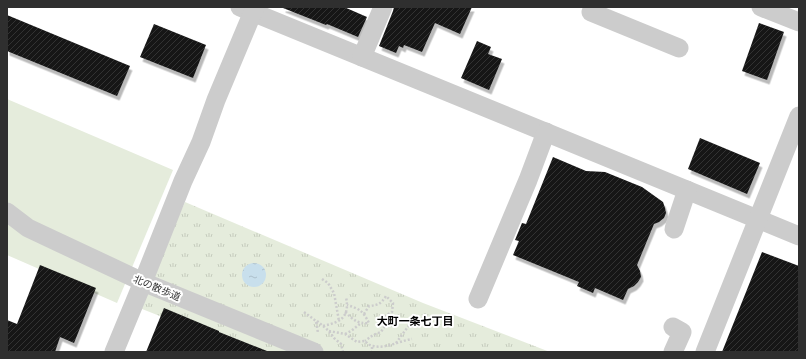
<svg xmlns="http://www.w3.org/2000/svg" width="806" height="359" viewBox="0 0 806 359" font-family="'Archivo Narrow','Noto Sans JP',sans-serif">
  <defs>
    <pattern id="park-tufts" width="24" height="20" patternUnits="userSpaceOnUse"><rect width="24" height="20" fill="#e5ecdc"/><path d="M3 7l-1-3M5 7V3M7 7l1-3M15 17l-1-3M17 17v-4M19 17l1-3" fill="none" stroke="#c5cbbd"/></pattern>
    <pattern id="water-ripples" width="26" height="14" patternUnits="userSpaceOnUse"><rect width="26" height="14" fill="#c8dfec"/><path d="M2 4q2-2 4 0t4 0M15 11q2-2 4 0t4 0" fill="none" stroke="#acc0cb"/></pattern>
    <pattern id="building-hatch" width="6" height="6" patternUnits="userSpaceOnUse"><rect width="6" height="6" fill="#161616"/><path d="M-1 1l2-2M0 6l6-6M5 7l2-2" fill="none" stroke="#303030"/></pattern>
    <filter id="shadow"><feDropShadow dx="2.5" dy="4.5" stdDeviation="0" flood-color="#0004"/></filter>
  </defs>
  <rect width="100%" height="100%" fill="#fff"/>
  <polygon fill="#e5ecdc" points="7,99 173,170 117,303 7,255"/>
  <polygon fill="url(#park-tufts)" points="185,202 423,303 550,352 251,352 137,307"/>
  <circle fill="url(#water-ripples)" cx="254" cy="275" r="12"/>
  <g fill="url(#building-hatch)" filter="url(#shadow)">
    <polygon points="283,7 344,7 367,17 358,37 327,24 326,25 283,8"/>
    <polygon points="394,7 472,7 460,34 435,23 422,52 404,45 403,48 399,46 396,53 379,46 393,11"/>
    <polygon points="7,15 130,66 117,96 7,51"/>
    <polygon points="759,23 784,32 767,80 742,71"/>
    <polygon points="154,24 206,45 193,78 140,57"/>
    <polygon points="477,41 491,47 488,54 502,59 489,90 461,78"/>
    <polygon points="700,138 760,163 747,194 688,169"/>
    <polygon points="553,157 586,171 605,172 642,187 663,202 665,208 666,213 664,218 659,222 654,224 637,265 640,271 641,277 638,282 634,286 628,289 623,300 595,288 593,293 577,286 579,282 513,255 519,241 515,240 522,223 526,224"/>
    <polygon points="762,252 799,266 799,352 722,352"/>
    <polygon points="40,265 96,288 74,343 60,337 55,352 7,352 7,320 17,324"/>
    <polygon points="164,308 219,331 219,332 267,351 267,352 146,352"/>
  </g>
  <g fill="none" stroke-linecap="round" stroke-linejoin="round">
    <g stroke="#ccc" stroke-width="2.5" stroke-dasharray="2 2" stroke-linecap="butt">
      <polyline points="322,279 328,283 334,293 339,321"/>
      <polyline points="304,312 316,321 318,333"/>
      <path d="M345,312c9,8 12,12 24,11 -6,-12 -9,-14 -22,-18"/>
      <path d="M364,314l5,-8c9,-1 12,-2 17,-10l7,7 -1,9 -7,4 1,8 -5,8 -8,3 -8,6"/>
      <polyline points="317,321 329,331 334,338 341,344 343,352"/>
      <path d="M323,326c18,-4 27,-9 23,-29"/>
      <path d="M329,331l16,3 12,8 8,-1c2,2 5,5 8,5 13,3 26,-5 39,-7"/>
      <polyline points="345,334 351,331 361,323"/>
      <polyline points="396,343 410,324 420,317"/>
      <polyline points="371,352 372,352 372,346"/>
    </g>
    <g stroke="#ccc" stroke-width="19">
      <polyline points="240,7 799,236"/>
      <polyline points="761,7 799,22"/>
      <polyline points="591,12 679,48"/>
      <polyline points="362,57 383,7"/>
      <polyline points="7,212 28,228 143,282 314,352"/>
      <polyline points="674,229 687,190"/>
      <polyline points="478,299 528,180 546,132"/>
      <polyline points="114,352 143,282 183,181 201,142 216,100 255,7"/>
      <polyline points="673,352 682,332 673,327"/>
      <polyline points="705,352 799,116"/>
    </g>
  </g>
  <g text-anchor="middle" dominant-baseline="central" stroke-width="4" stroke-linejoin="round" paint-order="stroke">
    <g font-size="10" fill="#2f2f2f" stroke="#fff">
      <text transform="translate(157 288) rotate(23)">北の散歩道</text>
    </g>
    <g font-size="11" font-weight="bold" fill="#000" stroke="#fff">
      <text x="415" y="321">大町一条七丁目</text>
    </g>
  </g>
  <rect width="806" height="359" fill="none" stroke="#2f2f2f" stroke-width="16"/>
</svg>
